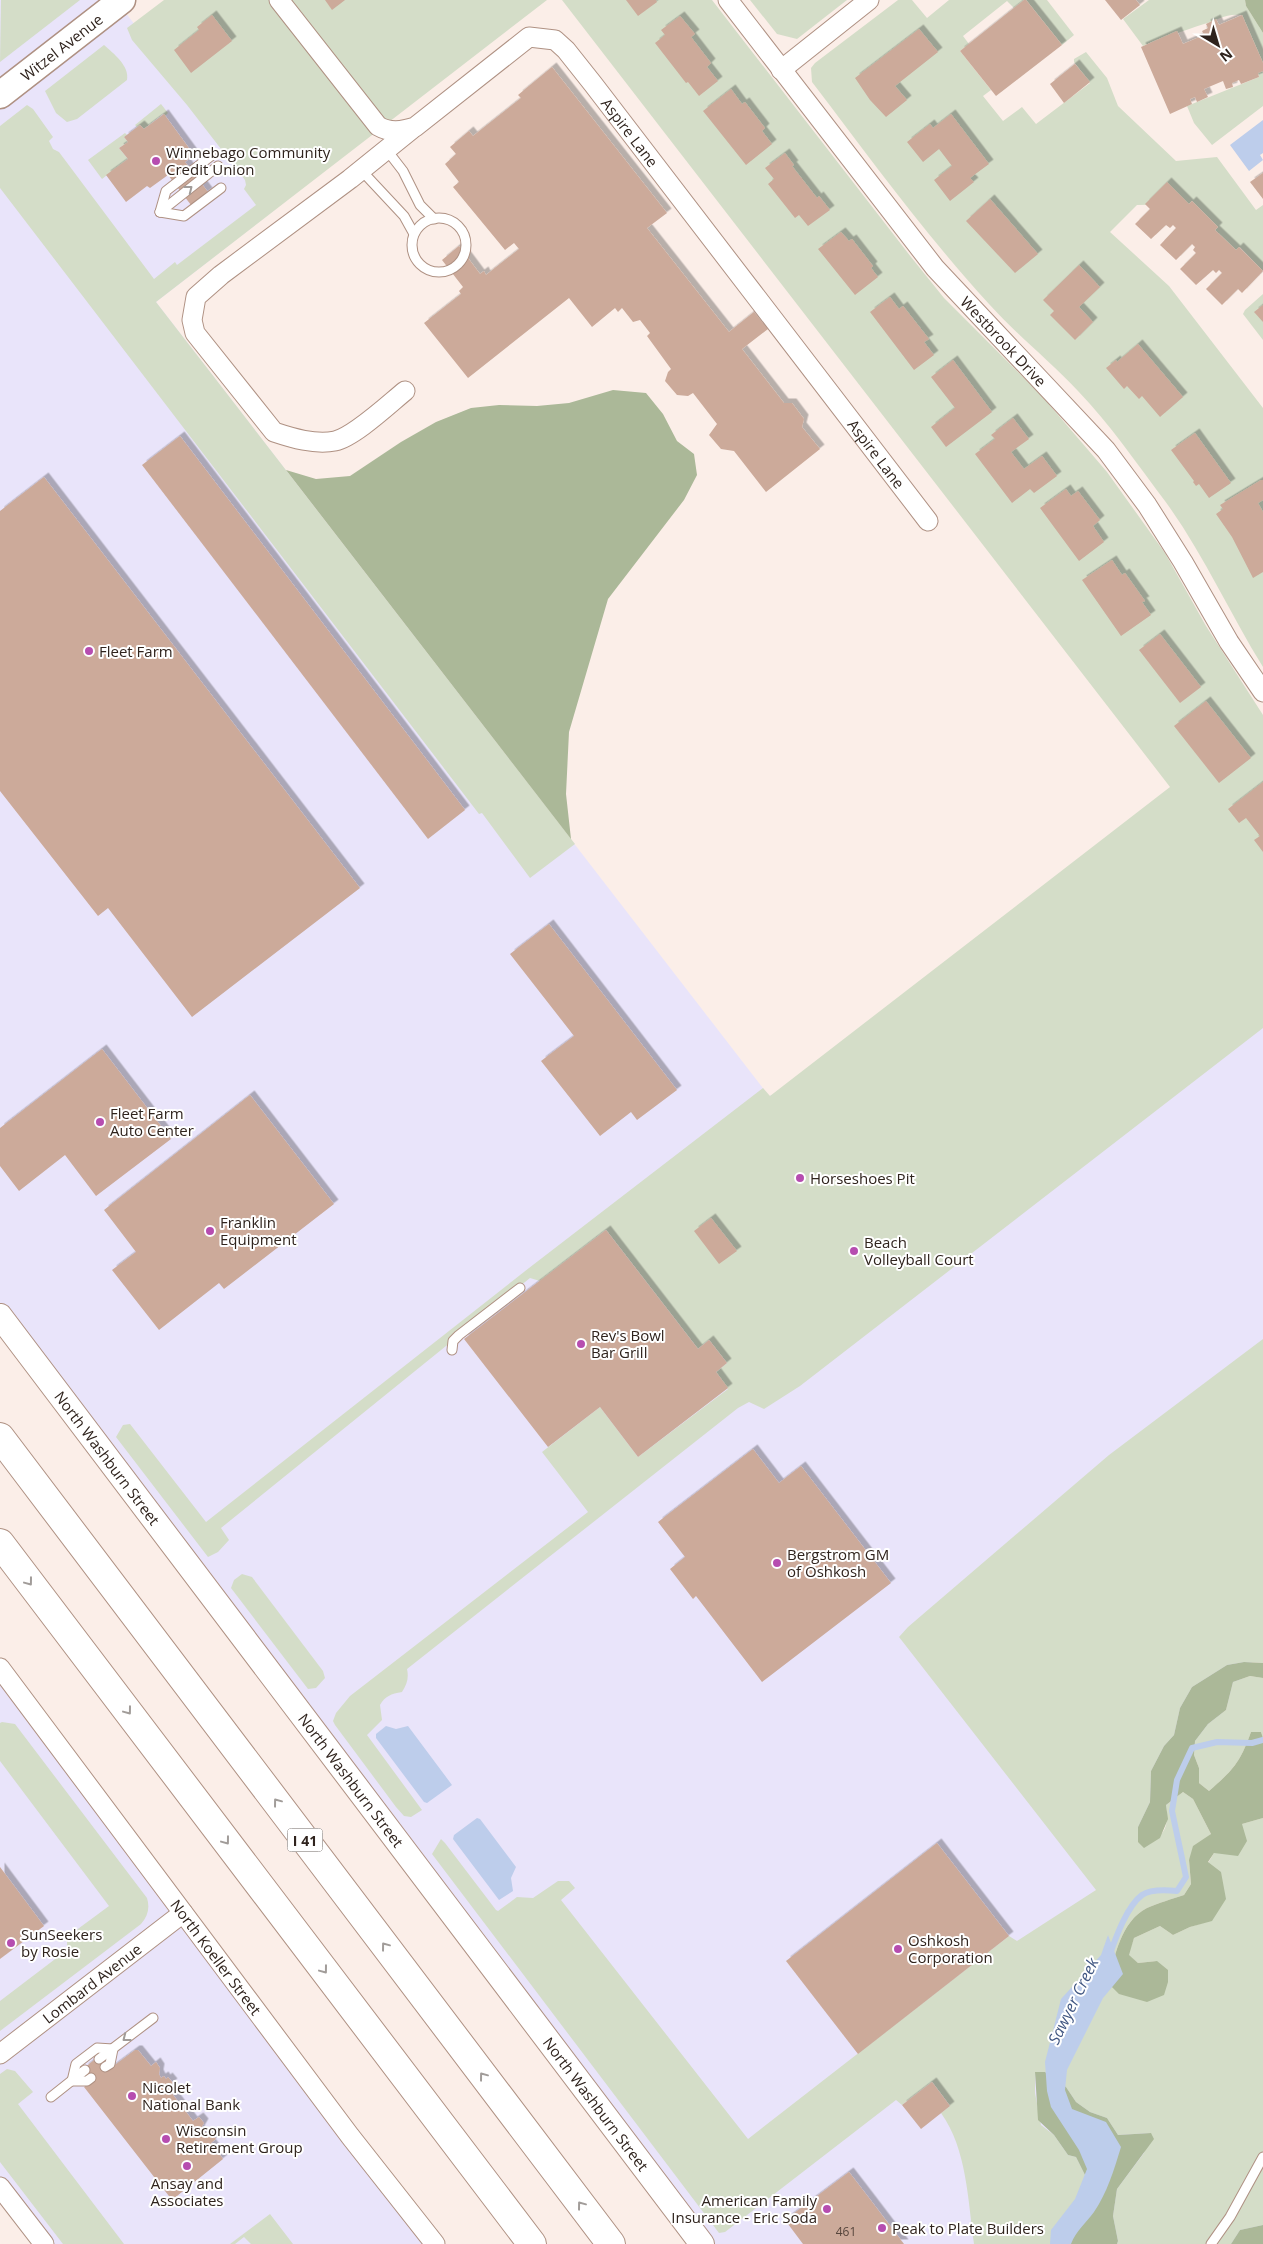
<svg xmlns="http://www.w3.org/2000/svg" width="1263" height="2244" viewBox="0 0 1263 2244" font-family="'Open Sans',sans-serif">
  <defs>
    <filter id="shadow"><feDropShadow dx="4.5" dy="-4.5" stdDeviation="0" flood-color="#0004"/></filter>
  </defs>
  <rect width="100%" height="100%" fill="#fbeee8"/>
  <g fill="#e9e4fa">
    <polygon points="0,0 122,0 118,3 277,208 156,302 769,1096 1263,916 1263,1643 1144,1848 945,2021 1263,1945 1263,2244 702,2244 0,1316"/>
    <polygon points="0,1668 435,2244 44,2244 0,2187"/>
  </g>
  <g fill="#d4ddc8">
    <polygon points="1,0 80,0 0,62"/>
    <polygon points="164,0 547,0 156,302 575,844 530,878 482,813 479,814 0,188 0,126 27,105 33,109 53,137 49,141 53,149 59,152 154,279 175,262 177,265 256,205 244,189 246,185 245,180 187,105 132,40 127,28"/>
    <path d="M562,0h150l199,257 33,41 97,97 66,77 58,81 41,73 57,89v313l-463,358 -36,23 -15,-7 -11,6 -331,261c2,9 0,15 -5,23 -11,2 -17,4 -22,13l2,15 -15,15 55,75 -11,7 -7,-1 -8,-9 -61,-82 -2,-4 3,-8 14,-17 238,-184 -46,-60 58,-45 38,50 90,-68 -12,-17 11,-9 -18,-23 -11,9 -92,-119 -66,51 -10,-3 -309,250 8,12 -11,12 -10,5 -92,-120 7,-12 7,-1 76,98 323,-254 234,-180 7,8 400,-309z"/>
    <polygon points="750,0 847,0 797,39 777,34"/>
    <path d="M898,0h14l15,18 22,-18h75l-10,8 -7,-7 -44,35 6,8 -9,7 31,39 -8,6 20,25 19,-14 14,17 54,-41 -16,-21v-3l12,-7 21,26 11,28 58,55 41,-4 39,53 7,-5v66l-23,-24 -4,3 -21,-20 3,-3 -26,-26 -3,3 -52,1 -27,27 59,54 94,122v259c-34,-55 -60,-114 -98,-166 -28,-37 -55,-77 -87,-110 -28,-30 -61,-56 -89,-87 -64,-70 -120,-147 -177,-222l-1,-14 4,-5z"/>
    <polygon points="1026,0 1047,0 1074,35 1062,45"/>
    <path d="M1149,0h96l1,6 17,27v30l-21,-48c-17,-2 -23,5 -38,9 -21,7 -40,13 -61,22l-20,-27z"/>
    <path d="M104,45c9,8 26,21 23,35l-50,39 -10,3 -11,-9 -11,-22z"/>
    <polygon points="1263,71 1263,106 1212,145 1194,123 1187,106 1259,77 1258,73"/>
    <polygon points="161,104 168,113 165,116 163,114 144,129 140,125 137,127 135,125"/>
    <polygon points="125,133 127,135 124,137 128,142 119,148 128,159 102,179 88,160"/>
    <polygon points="1263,294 1263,340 1243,314 1245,310"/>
    <path d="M1263,1339v324l-19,-1 -17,3 -35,22 -12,21 -6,27 -10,11 -13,25 -1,31 -12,25 10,18c18,-10 21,-21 18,-40l17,-13 10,7 18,35 -22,26 2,24 -7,11c-12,4 -26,8 -37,13 -26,13 -33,50 -39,75l49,-22 -19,2 -10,-8 6,-17 26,-12 13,9 17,-8 22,-7 -4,-57 6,-10 28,-29 21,-6v407l-23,5 -9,14h-114l1,-3 -5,-25 4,-27 27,-36 7,-20 -33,2 -11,-17 -17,-6 -14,-10 -10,-15 -21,-15h-10v21l6,32 13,10 14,20 8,2 12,24 -26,63h-88c-6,-43 -7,-95 -33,-131l9,-7 -18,-24 -30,23 -6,-5 -171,132 -6,1 -287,-379 9,-15 4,4 51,67 2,1 19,-14 16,1 25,-17h11l6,7 -14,12 187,239 261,-203 8,5 79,-51 -197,-253 9,-10 201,-172z"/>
    <polygon points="242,1574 252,1577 323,1671 325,1678 316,1688 308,1689 231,1588 234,1580"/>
    <path d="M1250,1676l13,2v60l-2,-6h-10c-11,31 -18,38 -42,59l-10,-8v-15l-5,-13 1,-14 13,-17 18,-14 7,-28z"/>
    <path d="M2,1722l13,2 132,174c3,10 1,18 -6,26l-141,107v-30l67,-51v-13l42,-31 -109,-145v-38z"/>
    <polygon points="7,2069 15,2071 33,2092 18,2104 124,2244 63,2244 0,2162 0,2074"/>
    <polygon points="270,2214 293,2244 251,2244 244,2237 235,2244 230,2244"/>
  </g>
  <g fill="#abb898">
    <polygon points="1245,0 1263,0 1263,33 1246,6"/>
    <polygon points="613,390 646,393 663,414 677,441 694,454 697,475 684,500 608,599 569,732 566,794 571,839 286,470 316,479 350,476 401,442 436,422 471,408 499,405 537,406 569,403"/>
    <path d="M1244,1662l19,1v15l-13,-2 -17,6 -7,28 -18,14 -13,17 -1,14 5,13v15l10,8c24,-21 31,-28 42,-59h10l2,6v80l-21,6 5,17 -9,15 -24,-3 -6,9 13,10 5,27 -14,22 -22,6 -17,8 -13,-9 -26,12 -5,17 9,8 19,-2 11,9v12l-4,13 -17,7 -28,-8 -11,-11c6,-25 13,-62 39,-75 11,-5 25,-9 37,-13l7,-11 -2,-24 4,-14 18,-12 -18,-35 -10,-7 -17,13 2,14 -8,19 -16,10 -6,-6v-15l12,-25 1,-31 13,-25 10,-11 6,-27 12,-21 35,-22z"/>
    <polygon points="1035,2072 1045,2072 1066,2087 1076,2102 1090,2112 1107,2118 1118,2135 1151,2133 1154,2139 1117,2189 1113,2216 1118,2241 1117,2244 1062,2244 1088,2181 1076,2157 1068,2155 1054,2135 1038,2120"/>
    <polygon points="1263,2225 1263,2244 1231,2244 1240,2230"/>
  </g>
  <g fill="#bdcdeb">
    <polygon points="1263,120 1263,153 1260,155 1263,160 1249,171 1230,145"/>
    <polygon points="386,1726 396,1729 408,1726 452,1785 427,1803 424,1802 376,1738 376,1734"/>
    <polygon points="477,1818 480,1819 516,1867 511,1878 513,1891 499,1900 453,1839 454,1835"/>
    <path d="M1108,1935l15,39 -20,24 -36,72 -2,20 7,19 34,13 15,25c-7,23 -14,46 -27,65 -8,11 -18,19 -23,32h-21l1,-14 24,-31 12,-30 -8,-19 -28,-43 -4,-16 -2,-29 16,-63 40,-44z"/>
  </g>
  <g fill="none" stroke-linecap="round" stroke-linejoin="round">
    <path stroke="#bdcdeb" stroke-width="6" d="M1110,1954c6,-17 17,-48 32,-59 9,-6 25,-5 35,-4l9,-14 -14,-66 5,-31 15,-32 25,-6 35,1 11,-3"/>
  </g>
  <g fill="#ccaa9a" filter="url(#shadow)">
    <polygon points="325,0 345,0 332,10"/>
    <polygon points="626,0 656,0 657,2 638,16"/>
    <polygon points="1024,0 1026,0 1062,45 996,96 960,51"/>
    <polygon points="1105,0 1136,0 1140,5 1121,20"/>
    <polygon points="212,15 232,41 191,73 174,50 199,30 197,27"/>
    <polygon points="1242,15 1263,63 1263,71 1258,73 1259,77 1241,84 1239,80 1232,83 1233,87 1226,89 1223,81 1204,89 1208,97 1197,102 1195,97 1190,99 1192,104 1170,114 1141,47 1177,31 1183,44 1204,35 1202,31 1208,28 1206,24 1216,19 1219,25"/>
    <polygon points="680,16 695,34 691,37 711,63 707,67 718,81 699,96 688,82 686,83 655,43 665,35 661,30"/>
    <polygon points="919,29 938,52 895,86 907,100 886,117 870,100 855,78"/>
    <polygon points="1075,64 1090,82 1064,103 1050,84"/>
    <polygon points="552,67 667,213 647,228 729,332 754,312 768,329 742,349 784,403 792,403 804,419 802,427 820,449 766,492 734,451 721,449 709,435 717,424 693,393 688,396 677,395 665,381 668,372 671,369 647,336 650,333 640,320 633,322 622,308 618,312 615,308 592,327 569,298 468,378 424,323 461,294 459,291 463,287 442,260 459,246 480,274 484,271 486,275 519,249 514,243 505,250 453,187 459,182 445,164 456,154 450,147 469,131 473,136 521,98 518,95"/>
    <polygon points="731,89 742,104 745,102 765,128 762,131 772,144 746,165 703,111"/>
    <polygon points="164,114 194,155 185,162 208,192 191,205 168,175 150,188 147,186 126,202 106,175 128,159 119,148 128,142 124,137 140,125 144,129"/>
    <polygon points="951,114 989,164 970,178 974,182 950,201 934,180 952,166 939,149 923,162 907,142 930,124 933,128"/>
    <polygon points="785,153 794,165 792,166 817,198 819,196 830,210 808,226 799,215 795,218 768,184 774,179 765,168"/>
    <polygon points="1263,173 1263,199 1250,182"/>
    <polygon points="1167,182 1189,204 1192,201 1218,227 1215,230 1236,250 1239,247 1263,271 1242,293 1238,289 1222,305 1206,289 1222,273 1219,270 1216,273 1213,270 1196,285 1180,269 1196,253 1193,250 1195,247 1192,244 1176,260 1160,245 1176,228 1173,225 1170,228 1166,225 1151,239 1135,224 1150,209 1145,204"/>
    <polygon points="990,199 1038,254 1015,273 966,221"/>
    <polygon points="841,232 849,241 852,239 873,266 871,268 878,277 855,295 818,249"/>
    <polygon points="1079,265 1100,287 1079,307 1093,322 1075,340 1050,315 1054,311 1043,300"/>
    <polygon points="890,297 899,309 903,306 929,339 924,342 934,355 914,370 870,312"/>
    <polygon points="1263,305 1263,322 1254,312"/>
    <polygon points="1138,344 1183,397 1160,417 1142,396 1139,399 1127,386 1124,389 1106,368 1116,360 1117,362"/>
    <polygon points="953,360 992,412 946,447 931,427 955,408 931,377"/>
    <polygon points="1013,418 1029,439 1011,452 1024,469 1042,456 1057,476 1034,493 1030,489 1012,503 975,454 995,439 991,435"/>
    <polygon points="1195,433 1231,483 1209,498 1199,484 1196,486 1193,482 1194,481 1171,450"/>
    <polygon points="180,436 465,810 428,839 142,465"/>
    <polygon points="44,477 360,888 192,1017 108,908 98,916 0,791 0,511"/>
    <polygon points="1261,480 1263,480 1263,500 1258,503 1263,512 1263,572 1253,578 1232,537 1216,514 1223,509 1220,505"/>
    <polygon points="1066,489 1071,496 1078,491 1100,520 1093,526 1104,542 1079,561 1040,508"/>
    <polygon points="1112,560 1122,575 1125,573 1145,601 1142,602 1151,615 1121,636 1082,580"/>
    <polygon points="1160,634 1201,687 1180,703 1139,650"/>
    <polygon points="1206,701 1251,758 1219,783 1174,726"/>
    <polygon points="1263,782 1263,852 1254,840 1260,836 1246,818 1239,823 1228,809"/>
    <polygon points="549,924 677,1090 637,1120 631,1112 600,1136 541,1061 574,1036 510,954"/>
    <polygon points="102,1049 171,1139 96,1196 65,1155 19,1191 0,1166 0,1128"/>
    <polygon points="250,1095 334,1204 224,1289 219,1283 159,1330 112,1270 136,1252 104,1210"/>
    <polygon points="711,1218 737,1251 719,1264 694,1231"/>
    <polygon points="606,1230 698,1349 709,1340 727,1363 716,1372 728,1388 638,1457 600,1407 548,1447 464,1339"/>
    <polygon points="753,1449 779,1483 801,1466 891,1583 762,1682 696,1596 693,1599 670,1569 685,1557 658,1522"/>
    <polygon points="937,1843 1009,1936 858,2054 786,1961"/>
    <polygon points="0,1867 44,1926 0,1959"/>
    <polygon points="135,2050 138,2050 151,2066 156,2062 160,2068 159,2074 161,2078 164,2076 166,2079 168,2077 173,2083 167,2087 193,2121 199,2117 204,2123 200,2130 204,2134 206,2132 208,2135 211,2133 216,2139 211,2143 223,2159 172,2200 84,2087 93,2080 84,2068 98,2057 108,2070"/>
    <polygon points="932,2082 950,2106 921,2129 902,2105"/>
    <polygon points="849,2172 869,2198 904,2244 803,2244 785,2220"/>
  </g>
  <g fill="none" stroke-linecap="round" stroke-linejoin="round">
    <g stroke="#af9183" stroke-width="11">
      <g id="service">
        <polyline points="386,149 403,171 420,205 434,219"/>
        <polyline points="361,170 404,216 414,234"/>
        <polyline points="160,212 166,191 211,156"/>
        <polyline points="160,212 218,166"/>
        <polyline points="160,212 184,216 221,188"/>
        <circle cx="439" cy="245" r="27"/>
        <polyline points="452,1350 453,1341 459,1335 520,1288"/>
        <polyline points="99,2059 153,2018"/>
        <polyline points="91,2078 87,2081 72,2081 76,2064 97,2048 113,2049 110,2064 105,2067"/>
        <polyline points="51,2097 85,2070"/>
        <polyline points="1211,2244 1230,2217 1263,2157"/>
      </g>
    </g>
    <g stroke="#af9183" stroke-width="21">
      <g id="minor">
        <path id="s1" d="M279,0l99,126c12,7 24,5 37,1l114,-90 26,3 11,10 27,34 335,437"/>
        <path id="s2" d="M728,0l207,268 171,182 41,55 36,57 46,80 34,50"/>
        <polyline points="781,70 869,0"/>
        <path d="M405,391c-16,13 -51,46 -70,50 -20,4 -43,-3 -61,-9l-79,-99 -3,-13 4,-23 25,-22 129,-96 62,-50"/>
        <path id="s3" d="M0,1668l350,468 85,108"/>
        <path id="s4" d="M0,2054l183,-141"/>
        <polyline points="0,2187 44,2244"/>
      </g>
    </g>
    <g stroke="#af9183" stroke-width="26">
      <g id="tertiary">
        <path id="s5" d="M0,1316l702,928"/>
      </g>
    </g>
    <g stroke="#af9183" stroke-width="29">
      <g id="secondary">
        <path id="s6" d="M0,95l122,-95"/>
      </g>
    </g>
    <g stroke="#af9183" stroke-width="30">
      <g id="motorway">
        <polyline points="0,1437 611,2244"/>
        <polyline points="0,1543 532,2244"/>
      </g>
    </g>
    <use href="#service" stroke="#fff" stroke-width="9"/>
    <use href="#minor" stroke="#fff" stroke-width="19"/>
    <use href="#tertiary" stroke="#fff" stroke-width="24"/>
    <use href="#secondary" stroke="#fff" stroke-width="26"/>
    <use href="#motorway" stroke="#fff" stroke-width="28"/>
  </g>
  <defs><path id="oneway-chevron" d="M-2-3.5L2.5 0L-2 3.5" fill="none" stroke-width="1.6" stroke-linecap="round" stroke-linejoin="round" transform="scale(1.25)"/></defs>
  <g stroke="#a19c99">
    <use href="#oneway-chevron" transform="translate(189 189) rotate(-38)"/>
    <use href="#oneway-chevron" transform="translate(29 1582) rotate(53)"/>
    <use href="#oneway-chevron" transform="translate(128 1711) rotate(53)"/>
    <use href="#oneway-chevron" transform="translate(277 1802) rotate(-127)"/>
    <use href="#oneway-chevron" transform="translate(226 1841) rotate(53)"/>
    <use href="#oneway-chevron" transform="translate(385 1946) rotate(-127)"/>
    <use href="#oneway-chevron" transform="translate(324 1970) rotate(53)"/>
    <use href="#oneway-chevron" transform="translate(126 2038) rotate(142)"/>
    <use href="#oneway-chevron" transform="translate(483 2076) rotate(-127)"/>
    <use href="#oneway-chevron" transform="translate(581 2205) rotate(-127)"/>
  </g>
  <g fill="#b64db0" stroke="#fff" stroke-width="2">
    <circle cx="156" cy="161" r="5"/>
    <circle cx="89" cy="651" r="5"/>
    <circle cx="100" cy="1122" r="5"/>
    <circle cx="800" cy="1178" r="5"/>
    <circle cx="210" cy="1231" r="5"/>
    <circle cx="854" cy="1251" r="5"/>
    <circle cx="581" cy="1344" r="5"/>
    <circle cx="777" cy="1563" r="5"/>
    <circle cx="11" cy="1943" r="5"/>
    <circle cx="898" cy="1949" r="5"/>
    <circle cx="132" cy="2096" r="5"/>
    <circle cx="166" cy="2139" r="5"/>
    <circle cx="187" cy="2166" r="5"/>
    <circle cx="827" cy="2209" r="5"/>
    <circle cx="882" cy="2228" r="5"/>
  </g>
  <g text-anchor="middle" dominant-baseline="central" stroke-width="4" stroke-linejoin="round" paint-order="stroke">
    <g font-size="12" fill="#56453c">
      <text x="846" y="2231">461</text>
    </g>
    <rect fill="#fff" stroke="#6d6561" stroke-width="1" x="287.5" y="1828.5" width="35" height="23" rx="4"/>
    <g font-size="14" font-weight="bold" fill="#2f231d">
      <text x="305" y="1840">I 41</text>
    </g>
    <g font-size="15" fill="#2f231d" stroke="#fff">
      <text stroke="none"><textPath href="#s6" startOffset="78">Witzel Avenue</textPath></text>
      <text stroke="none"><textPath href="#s1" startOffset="489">Aspire Lane</textPath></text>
      <text stroke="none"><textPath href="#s2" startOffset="439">Westbrook Drive</textPath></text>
      <text stroke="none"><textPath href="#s1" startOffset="894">Aspire Lane</textPath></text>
      <text stroke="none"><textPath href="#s5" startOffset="178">North Washburn Street</textPath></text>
      <text stroke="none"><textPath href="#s5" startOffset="582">North Washburn Street</textPath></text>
      <text stroke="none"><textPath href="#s3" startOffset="361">North Koeller Street</textPath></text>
      <text stroke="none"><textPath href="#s4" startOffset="116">Lombard Avenue</textPath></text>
      <text stroke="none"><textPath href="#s5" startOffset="988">North Washburn Street</textPath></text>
    </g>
    <g font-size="15" fill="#2f231d" stroke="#fff" text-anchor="start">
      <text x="166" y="152">Winnebago Community<tspan x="166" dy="17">Credit Union</tspan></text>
      <text x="99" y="651">Fleet Farm</text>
      <text x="110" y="1113">Fleet Farm<tspan x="110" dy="17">Auto Center</tspan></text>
      <text x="810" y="1178">Horseshoes Pit</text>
      <text x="220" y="1222">Franklin<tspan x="220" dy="17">Equipment</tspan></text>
      <text x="864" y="1242">Beach<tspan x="864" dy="17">Volleyball Court</tspan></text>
      <text x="591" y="1335">Rev's Bowl<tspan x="591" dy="17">Bar Grill</tspan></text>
      <text x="787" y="1554">Bergstrom GM<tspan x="787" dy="17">of Oshkosh</tspan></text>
      <text x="21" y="1934">SunSeekers<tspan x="21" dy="17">by Rosie</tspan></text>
      <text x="908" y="1940">Oshkosh<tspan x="908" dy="17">Corporation</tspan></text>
      <text x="142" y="2087">Nicolet<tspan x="142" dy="17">National Bank</tspan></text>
      <text x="176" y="2130">Wisconsin<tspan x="176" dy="17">Retirement Group</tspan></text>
      <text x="187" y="2183" text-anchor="middle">Ansay and<tspan x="187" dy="17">Associates</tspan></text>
      <text x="817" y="2200" text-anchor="end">American Family<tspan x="817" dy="17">Insurance - Eric Soda</tspan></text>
      <text x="892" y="2228">Peak to Plate Builders</text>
    </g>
    <g font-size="16" font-style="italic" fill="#415782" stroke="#fff">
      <text transform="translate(1073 2001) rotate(-64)">Sawyer Creek</text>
    </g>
  </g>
  <g transform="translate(1218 45) rotate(142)" stroke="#ffffff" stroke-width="4" paint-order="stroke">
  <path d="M0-4L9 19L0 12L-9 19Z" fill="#2f231d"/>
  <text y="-8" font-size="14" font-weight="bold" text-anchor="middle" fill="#2f231d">N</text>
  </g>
</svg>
